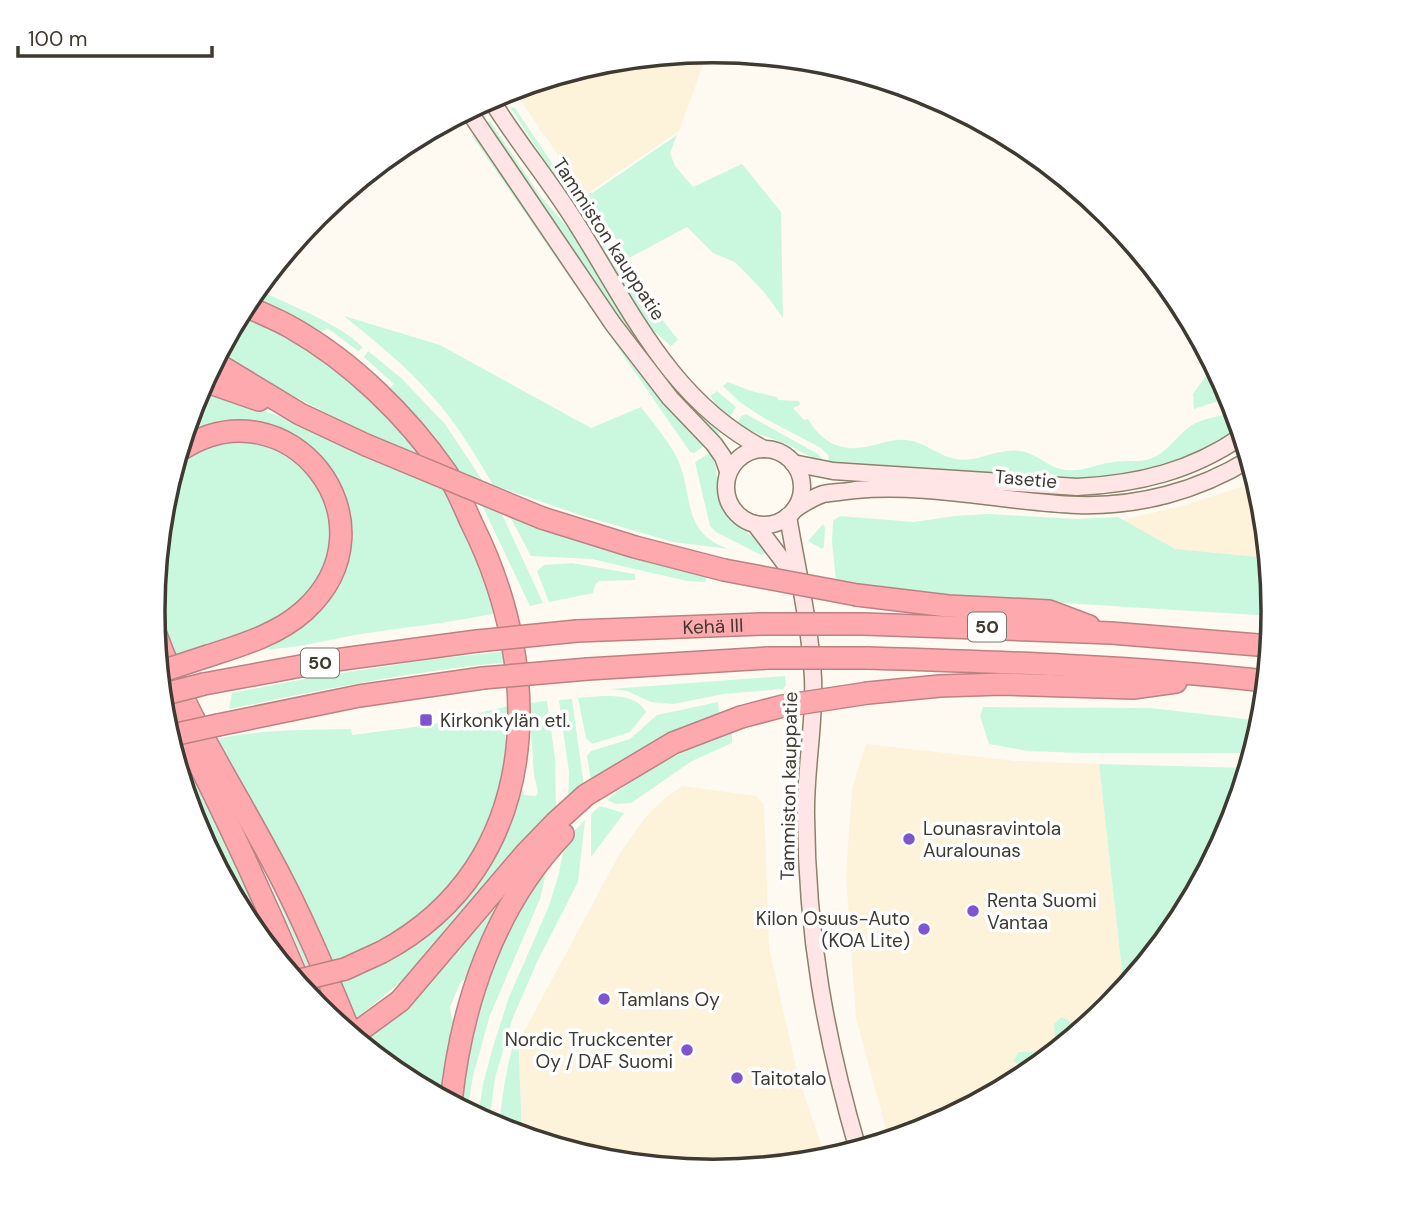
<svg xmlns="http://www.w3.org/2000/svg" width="1426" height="1222" viewBox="0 0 1426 1222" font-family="'DM Sans',sans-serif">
  <rect width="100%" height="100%" fill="#fefaf1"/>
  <g fill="#fdf2da">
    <polygon points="708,51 679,131 585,195 513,89 604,61"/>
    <polygon points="1255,478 1263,502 1268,561 1144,549 1113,522 1182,506 1244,486"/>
    <polygon points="866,744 1015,761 1099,764 1124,989 1109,1007 1024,1077 927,1129 889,1140 856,1018 846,876 852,789"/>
    <polygon points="683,786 756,796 764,805 769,948 799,1080 826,1159 713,1171 603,1160 522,1136 519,1041 620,853 644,819 666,797"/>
  </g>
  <g fill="#c9f8df">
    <polygon points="510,107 515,108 621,266 678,340 671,346 653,330 633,304 578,212"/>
    <polygon points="490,121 539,194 573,234 621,313 643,344 686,399 720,433 717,437 702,425 643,353 485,124"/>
    <polygon points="475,131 673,412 704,446 694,453 690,452 472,136"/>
    <polygon points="677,135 670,153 675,166 693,187 742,164 781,212 783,318 764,292 735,262 713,253 687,227 629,258 588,196"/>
    <path d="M256,289c26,12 92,39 107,59l-5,3 -31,-23 -5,4 -73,-34z"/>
    <path d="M241,311l35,17 89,62 63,70c-72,-31 -142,-66 -210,-106z"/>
    <path d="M344,316l96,29 151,83 50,-21c12,16 26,32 35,49 19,37 3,76 53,93l-56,-7 -93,-27 -87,-30c-18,-31 -37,-63 -61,-89 -26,-30 -57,-55 -88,-80z"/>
    <polygon points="368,351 401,378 445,424 484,483 460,473 437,439 390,388 394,384 364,357"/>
    <polygon points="1214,365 1231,397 1194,409 1193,394"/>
    <path d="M728,382l23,9 26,6 1,3 21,1 1,4 -7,3 11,12 4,-1c7,12 17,23 31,27 25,8 44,-8 68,-6 18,2 31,16 49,19 22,4 41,-11 63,-8 14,1 25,12 38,17 22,7 37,-4 57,-6 11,-2 22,0 32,-2 21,-5 29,-24 46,-35 11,-7 24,-7 35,-12l5,18 -5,4v3l-46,23 -52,15 -49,3 -251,-18 -1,-6 -7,-7 -57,-30 -23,-15 -18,-17z"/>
    <path d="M201,386l93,36 155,68 52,122c-48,11 -97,15 -146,23 -34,6 -67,16 -102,14 20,-18 41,-35 61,-52 8,-6 19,-13 25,-21 9,-13 11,-31 10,-46 -1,-64 -58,-114 -121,-106 -16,2 -32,6 -46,15l14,-43z"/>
    <polygon points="717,391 736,407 730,417 718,407 710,396"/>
    <path d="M746,414l72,40 5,6c-14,-2 -24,-10 -37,-16 -17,-7 -33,-11 -49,-20l4,-8z"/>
    <polygon points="248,437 303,462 333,511 329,560 302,602 270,623 174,660 154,599 164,501 175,464 199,448"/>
    <path d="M710,453c11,17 4,36 12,53 9,21 34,29 49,45l-10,4 -45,-23 -6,-6 -15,-64z"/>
    <polygon points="481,503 500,510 543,603 530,606"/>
    <polygon points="508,513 707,576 705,582 687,581 592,559 531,556"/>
    <polygon points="988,514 1077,519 1118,517 1175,549 1268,558 1273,616 952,596 836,581 832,542 833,521 840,516 914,522 955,516"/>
    <polygon points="823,524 825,528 824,547 822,549 808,541"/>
    <polygon points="572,563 635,574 635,580 599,581 595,585 593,593 549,602 537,571 544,565"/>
    <path d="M510,651l1,11c-95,8 -189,28 -282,47l3,-16 78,-15 123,-19z"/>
    <polygon points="785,676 786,685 783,689 724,694 673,704 651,702 627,691 610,689"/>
    <path d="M602,696c16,0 35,0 44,16l-16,20 -38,12 -6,-6 -8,-40z"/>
    <polygon points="572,699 584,787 568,800 569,772 559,700"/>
    <polygon points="547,701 555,758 556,810 408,976 353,1021 336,980 400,951 515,806 521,784 524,795 536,796 538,792 534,775 529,703"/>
    <polygon points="718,702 719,714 658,739 591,781 587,756 591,751 630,739 657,715"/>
    <path d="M516,704l-10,81 -31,68 -43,54 -41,32 -61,27 -118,-226c47,-11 91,-10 139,-11l1,6 78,-10z"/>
    <polygon points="983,707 1151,708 1262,721 1252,753 1081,753 1028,751 989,744 980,716"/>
    <path d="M732,732v11l-40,18 -61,42 -15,1 -9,-4c37,-30 79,-53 125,-68z"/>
    <polygon points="185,756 280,963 255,931 212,838 180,775 175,758"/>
    <polygon points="1099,764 1248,768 1230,826 1179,923 1124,989"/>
    <polygon points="600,806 624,813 591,857 591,814"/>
    <polygon points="585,820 578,882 536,964 512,1020 495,1078 489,1124 478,1118 483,1084 493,1047 509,997 549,906 559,873 565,840"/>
    <polygon points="260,858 265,859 339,1026 327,1016"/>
    <polygon points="549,860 540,899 490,1015 473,1076 467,1112 458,1107 465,1056 496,947"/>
    <path d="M495,910l1,4 -23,57 -13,12 -10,24 2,12 5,7 -16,72 -40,-21 -38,-32 -2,-5c31,-24 60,-49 87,-77 16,-16 26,-44 47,-53z"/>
    <polygon points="1062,1017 1076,1025 1081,1030 1031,1071 1013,1061 1019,1052 1048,1051 1056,1046 1054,1024"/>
    <path d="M518,1029l4,107 -23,-7c3,-35 8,-67 19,-100z"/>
  </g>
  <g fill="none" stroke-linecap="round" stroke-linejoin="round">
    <g stroke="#8b816c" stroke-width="19">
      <g id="secondary">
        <path d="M490,98c27,44 61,84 88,128 53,84 93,175 186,223"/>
        <polyline points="468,110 613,324 670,398 714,444 723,457 728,471"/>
        <circle cx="764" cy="487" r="38"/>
        <path d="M793,463l40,8 244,16c61,-3 115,-16 165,-51"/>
        <path d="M795,509c9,-6 17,-11 28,-15 10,-2 21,-2 32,-4 74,-7 148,12 222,15 61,2 121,-14 173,-46"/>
        <path d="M788,516c9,54 22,107 25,162 2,46 -8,92 -7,138 1,119 19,220 52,334"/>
        <polyline points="755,524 796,578"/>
      </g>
    </g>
    <g stroke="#bb8282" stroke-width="24">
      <g id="highway">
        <path d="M244,305c16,8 33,14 48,23 60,34 115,88 154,144 11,16 18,35 26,52 74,148 72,341 -90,428"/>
        <polyline points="214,362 300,414 366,445"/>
        <polyline points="204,381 259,400"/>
        <path d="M179,451c109,-73 222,72 125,160 -27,24 -62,34 -96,45"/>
        <polyline points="542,518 635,547 724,570"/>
        <polyline points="857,595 948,606 1049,611 1089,626"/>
        <polyline points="864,624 1111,633 1270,646"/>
        <path id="s1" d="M577,631l184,-7"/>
        <path d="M155,632c28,78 75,150 114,223 32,58 57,119 82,180"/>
        <path d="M867,658c133,4 267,8 399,23"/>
        <polyline points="588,669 768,658"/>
        <polyline points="204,684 328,661 477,641"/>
        <path d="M161,690c52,98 99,198 142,301"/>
        <polyline points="868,693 940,686 1002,684 1133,688 1176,682"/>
        <polyline points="218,725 359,696 483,678"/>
        <polyline points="352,1036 400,1001 526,853 555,823 586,795 673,743 741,717"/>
        <path d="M451,1103c10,-97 43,-197 112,-269"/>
      </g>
    </g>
    <use href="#secondary" stroke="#ffe5e6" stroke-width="16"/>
    <use href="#highway" stroke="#fea9ad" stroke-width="21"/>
    <g stroke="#bb8282" stroke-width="24" stroke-linecap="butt">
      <g id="highway-bridge">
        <polyline points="366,445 542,518"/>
        <polyline points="724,570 857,595"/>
        <polyline points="761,624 864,624"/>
        <polyline points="477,641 577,631"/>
        <polyline points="768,658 867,658"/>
        <polyline points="159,672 208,656"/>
        <polyline points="483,678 588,669"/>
        <polyline points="161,695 204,684"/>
        <polyline points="741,717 783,706 868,693"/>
        <polyline points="168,736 218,725"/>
        <polyline points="296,981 345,969 382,952"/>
      </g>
    </g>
    <use href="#highway-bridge" stroke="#fea9ad" stroke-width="21"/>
  </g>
  <g fill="#7e55cf" stroke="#fff" stroke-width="2.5">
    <rect x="419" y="713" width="14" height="14" rx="3.5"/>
    <circle cx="909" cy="839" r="7"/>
    <circle cx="973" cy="911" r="7"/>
    <circle cx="924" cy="929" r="7"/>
    <circle cx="604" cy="999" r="7"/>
    <circle cx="687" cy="1050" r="7"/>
    <circle cx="737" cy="1078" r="7"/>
  </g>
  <g text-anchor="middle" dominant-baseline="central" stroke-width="7" stroke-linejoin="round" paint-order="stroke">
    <g fill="#fff" stroke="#79756f" stroke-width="2">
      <rect x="968" y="612.5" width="38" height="29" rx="5"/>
      <rect x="301" y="648.5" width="38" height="29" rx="5"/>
    </g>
    <g font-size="18" font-weight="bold" fill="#3f3a31">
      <text x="987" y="627">50</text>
      <text x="320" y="663">50</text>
    </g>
    <g font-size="19" fill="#3f3a31" stroke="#fff">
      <text transform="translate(609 239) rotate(57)">Tammiston kauppatie</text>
      <text transform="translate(1026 479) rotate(5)">Tasetie</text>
      <text stroke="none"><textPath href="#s1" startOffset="136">Kehä III</textPath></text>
      <text transform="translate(789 786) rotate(-89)">Tammiston kauppatie</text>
    </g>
    <g font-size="19" fill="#3f3a31" stroke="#fff" text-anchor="start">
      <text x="440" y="720">Kirkonkylän etl.</text>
      <text x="923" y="828">Lounasravintola<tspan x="923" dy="22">Auralounas</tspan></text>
      <text x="987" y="900">Renta Suomi<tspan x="987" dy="22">Vantaa</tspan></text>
      <text x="910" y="918" text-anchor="end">Kilon Osuus-Auto<tspan x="910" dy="22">(KOA Lite)</tspan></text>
      <text x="618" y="999">Tamlans Oy</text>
      <text x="673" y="1039" text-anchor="end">Nordic Truckcenter<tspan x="673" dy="22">Oy / DAF Suomi</tspan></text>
      <text x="751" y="1078">Taitotalo</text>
    </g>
  </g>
  <path d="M0 0H1426V1222H0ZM165 611a548 548 0 1 1 1096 0a548 548 0 1 1-1096 0Z" fill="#fff" fill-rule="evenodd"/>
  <path fill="none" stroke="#3f3a31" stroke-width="3.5" d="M165 611a548 548 0 1 1 1096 0a548 548 0 1 1-1096 0Z"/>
  <path d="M18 46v10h194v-10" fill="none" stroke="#3f3a31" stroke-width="3.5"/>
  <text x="28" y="46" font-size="21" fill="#3f3a31" stroke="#ffffff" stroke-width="5" paint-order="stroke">100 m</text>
</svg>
